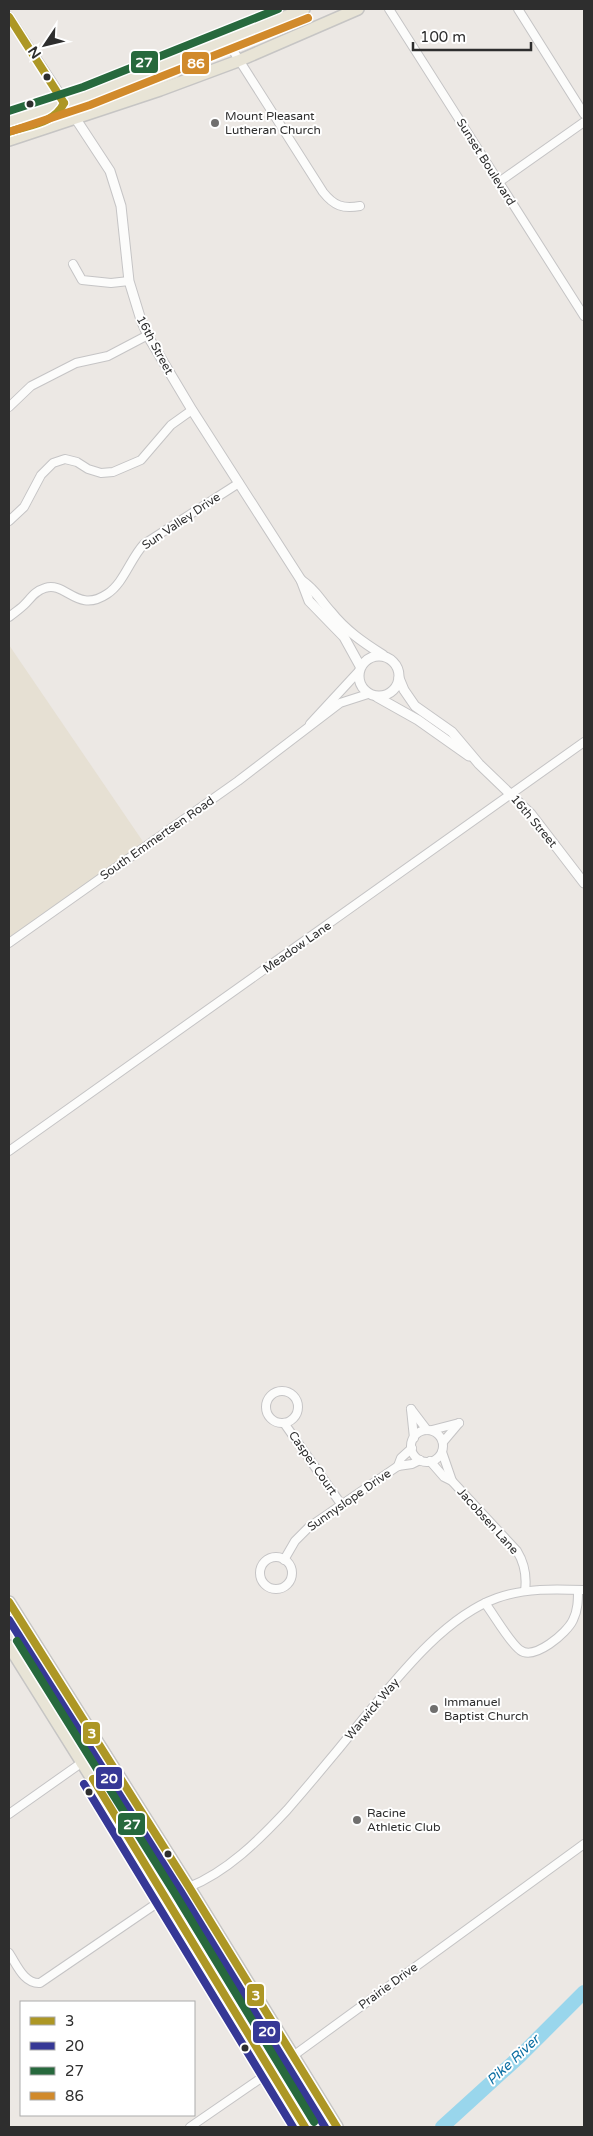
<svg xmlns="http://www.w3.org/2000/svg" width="593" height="2136" viewBox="0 0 593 2136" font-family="'Varela Round',sans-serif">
  <rect width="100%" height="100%" fill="#ece8e4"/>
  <polygon fill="#e6e0d3" points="9,645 146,846 9,943"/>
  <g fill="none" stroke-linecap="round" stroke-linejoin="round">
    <polyline stroke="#99d6ec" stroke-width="14" points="442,2127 520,2056 584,1992"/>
    <g stroke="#c5c4c5" stroke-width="10">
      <g id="minor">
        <polyline points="389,9 584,316"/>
        <polyline points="518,9 584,114"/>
        <path d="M227,41l96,151c11,14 20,17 37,14"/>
        <polyline points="499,182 584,122"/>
        <polyline points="73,264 82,280 111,283 129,281"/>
        <polyline points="9,407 31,386 76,363 108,356 148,335"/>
        <polyline points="9,521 24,507 41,475 53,463 65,459 77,462 88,469 101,473 113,472 141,460 171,425 192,410"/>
        <path d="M9,617c5,-4 11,-8 15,-12 7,-7 11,-14 21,-17 21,-7 32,26 62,6 17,-11 23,-35 37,-50l95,-61"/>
        <polyline points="310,724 359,671"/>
        <polyline points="9,943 238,781 340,703 368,694"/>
        <polyline points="9,1151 584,742"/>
        <circle cx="282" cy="1407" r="16"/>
        <polyline points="411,1409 414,1438"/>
        <polyline points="411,1409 427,1430"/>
        <polyline points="284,1423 341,1504"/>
        <polyline points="432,1430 459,1423"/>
        <circle cx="427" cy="1446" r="16"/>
        <polyline points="443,1442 459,1423"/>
        <polyline points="442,1452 452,1481"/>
        <path d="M430,1461l14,16 8,4 65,70c8,13 10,25 8,40"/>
        <polyline points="398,1466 401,1458 412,1448"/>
        <circle cx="276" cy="1573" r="16"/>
        <polyline points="284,1560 295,1541 309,1527 398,1466 412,1464 420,1460"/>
        <path d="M485,1603c9,12 25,40 35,47 14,11 47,-17 53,-30 5,-10 5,-20 5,-30"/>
        <polyline points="9,1814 101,1749"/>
        <path d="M189,1887c38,-15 70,-47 98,-77 26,-30 51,-60 76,-91 35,-42 81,-102 134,-121 28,-10 58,-9 87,-8"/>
        <path d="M9,1953c8,12 15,31 31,30l126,-86"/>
        <polyline points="190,2127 293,2056 584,1844"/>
      </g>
    </g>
    <g stroke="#c5c4c5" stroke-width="11">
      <g id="tertiary">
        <polyline points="9,17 110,171 121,206 129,281 141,320 149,338 192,410 301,580 309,601 344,637 360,666"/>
        <path d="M301,580c16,11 18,19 30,32 14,18 33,31 52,43"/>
        <circle cx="379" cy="676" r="20"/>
        <polyline points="399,678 404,690 415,706 452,732 479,764 531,814 584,883"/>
        <polyline points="377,697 418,720 469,756"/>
      </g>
    </g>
    <g stroke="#c6c5c4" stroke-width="14">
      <g id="primary">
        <polyline points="87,108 174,73 189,60"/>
        <polyline points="9,121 86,96 182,59 304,9"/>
        <path d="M9,132c17,-7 50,-9 55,-29"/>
        <polyline points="9,140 160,90 238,61 358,9"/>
        <polyline points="9,1602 189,1887 337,2127"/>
        <polyline points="9,1646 166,1897 305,2127"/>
        <polyline points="22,1656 60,1700 81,1734 97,1746"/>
        <polyline points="82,1763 92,1760 95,1761 122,1804 146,1834 156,1843"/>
        <path d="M130,1826c18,20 27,64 59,61"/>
        <path d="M166,1897c29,4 35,33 51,53 4,5 10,9 15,13"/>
      </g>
    </g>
    <use href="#minor" stroke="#fcfcfb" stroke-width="8"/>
    <use href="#tertiary" stroke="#fcfcfb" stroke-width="9"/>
    <use href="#primary" stroke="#e8e4d6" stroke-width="11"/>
    <g stroke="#fff" stroke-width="11">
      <g id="bus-1">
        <polyline points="9,17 64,103"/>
        <path d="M9,132c20,-7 45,-8 55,-29"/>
        <polyline points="9,1602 189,1887 337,2127"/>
        <polyline points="93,1779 305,2127"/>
      </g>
    </g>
    <g stroke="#fff" stroke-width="11">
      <g id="bus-2">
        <polyline points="9,1620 181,1892 325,2127"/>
        <polyline points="84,1784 293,2127"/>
      </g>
    </g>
    <g stroke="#fff" stroke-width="11">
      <g id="bus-3">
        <polyline points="9,111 83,87 278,9"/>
        <polyline points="17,1641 174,1892 314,2122"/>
      </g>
    </g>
    <g stroke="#fff" stroke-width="11">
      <polyline id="bus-4" points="12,131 90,105 308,18"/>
    </g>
    <use href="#bus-1" stroke="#ad9725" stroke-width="8"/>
    <use href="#bus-2" stroke="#363896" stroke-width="8"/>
    <use href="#bus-3" stroke="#27693d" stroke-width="8"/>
    <use href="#bus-4" stroke="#d18a2b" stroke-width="8"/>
  </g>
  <g fill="#2e2e2e" stroke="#fff" stroke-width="2">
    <circle cx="47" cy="77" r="4.5"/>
    <circle cx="30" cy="104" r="4.5"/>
    <circle cx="89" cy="1792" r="4.5"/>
    <circle cx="168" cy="1854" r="4.5"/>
    <circle cx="245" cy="2048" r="4.5"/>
  </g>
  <g fill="#706f6e" stroke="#fff" stroke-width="2">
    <circle cx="215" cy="123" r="5"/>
    <circle cx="434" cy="1709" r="5"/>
    <circle cx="357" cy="1820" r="5"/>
  </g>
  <g text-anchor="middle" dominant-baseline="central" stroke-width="4" stroke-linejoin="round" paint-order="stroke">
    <g font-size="12" fill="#2e2e2e" stroke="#fff" text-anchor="start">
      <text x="225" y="116">Mount Pleasant<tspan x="225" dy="14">Lutheran Church</tspan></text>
      <text x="444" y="1702">Immanuel<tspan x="444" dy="14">Baptist Church</tspan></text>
      <text x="367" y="1813">Racine<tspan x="367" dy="14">Athletic Club</tspan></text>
    </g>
    <g font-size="12" fill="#2e2e2e" stroke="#fff">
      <text transform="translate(486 162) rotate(58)">Sunset Boulevard</text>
      <text transform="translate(155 345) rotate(62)">16th Street</text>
      <text transform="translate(181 521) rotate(-34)">Sun Valley Drive</text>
      <text transform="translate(534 821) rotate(50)">16th Street</text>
      <text transform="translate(157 838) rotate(-35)">South Emmertsen Road</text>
      <text transform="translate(297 947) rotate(-35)">Meadow Lane</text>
      <text transform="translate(313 1463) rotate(55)">Casper Court</text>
      <text transform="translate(349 1500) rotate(-35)">Sunnyslope Drive</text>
      <text transform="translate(488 1521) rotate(48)">Jacobsen Lane</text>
      <text transform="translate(372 1709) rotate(-50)">Warwick Way</text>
      <text transform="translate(388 1986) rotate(-36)">Prairie Drive</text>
    </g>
    <g font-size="14" font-style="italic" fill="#0d6fa3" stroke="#fff">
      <text transform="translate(513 2060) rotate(-43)">Pike River</text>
    </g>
  </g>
  <g stroke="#fff" stroke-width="2">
    <rect x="130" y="50" width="29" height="24" rx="5" fill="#27693d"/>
    <rect x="181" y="51" width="29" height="24" rx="5" fill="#d18a2b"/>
    <rect x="82" y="1721" width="19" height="24" rx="5" fill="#ad9725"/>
    <rect x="95" y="1766" width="28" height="24" rx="5" fill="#363896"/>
    <rect x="117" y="1812" width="29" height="24" rx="5" fill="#27693d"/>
    <rect x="246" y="1983" width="19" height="24" rx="5" fill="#ad9725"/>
    <rect x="252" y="2020" width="29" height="24" rx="5" fill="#363896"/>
  </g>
  <g font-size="14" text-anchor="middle" font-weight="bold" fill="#fff">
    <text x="144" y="67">27</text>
    <text x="196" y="68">86</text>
    <text x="92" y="1738">3</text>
    <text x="109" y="1783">20</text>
    <text x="132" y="1829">27</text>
    <text x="256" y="2000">3</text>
    <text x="267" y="2036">20</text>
  </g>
  <rect width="593" height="2136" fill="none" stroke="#2e2e2e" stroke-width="20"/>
  <rect x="20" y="2001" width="175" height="115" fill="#ffffff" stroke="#ababab"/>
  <rect x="30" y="2017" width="25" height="8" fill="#ad9725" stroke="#ababab"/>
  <text x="65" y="2026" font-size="15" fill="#2e2e2e">3</text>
  <rect x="30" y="2042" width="25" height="8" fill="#363896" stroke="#ababab"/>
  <text x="65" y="2051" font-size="15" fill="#2e2e2e">20</text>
  <rect x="30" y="2067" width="25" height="8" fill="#27693d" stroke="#ababab"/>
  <text x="65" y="2076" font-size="15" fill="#2e2e2e">27</text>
  <rect x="30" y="2092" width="25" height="8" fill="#d18a2b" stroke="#ababab"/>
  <text x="65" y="2101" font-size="15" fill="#2e2e2e">86</text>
  <g transform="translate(45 45) rotate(235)" stroke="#ffffff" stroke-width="4" paint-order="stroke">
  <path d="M0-4L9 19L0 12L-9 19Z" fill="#2e2e2e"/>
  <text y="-8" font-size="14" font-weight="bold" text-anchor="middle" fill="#2e2e2e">N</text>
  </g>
  <path d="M413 42v8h118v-8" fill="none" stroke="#2e2e2e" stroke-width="2.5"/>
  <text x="420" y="42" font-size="15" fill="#2e2e2e" stroke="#ffffff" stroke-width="4" paint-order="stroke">100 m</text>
</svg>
